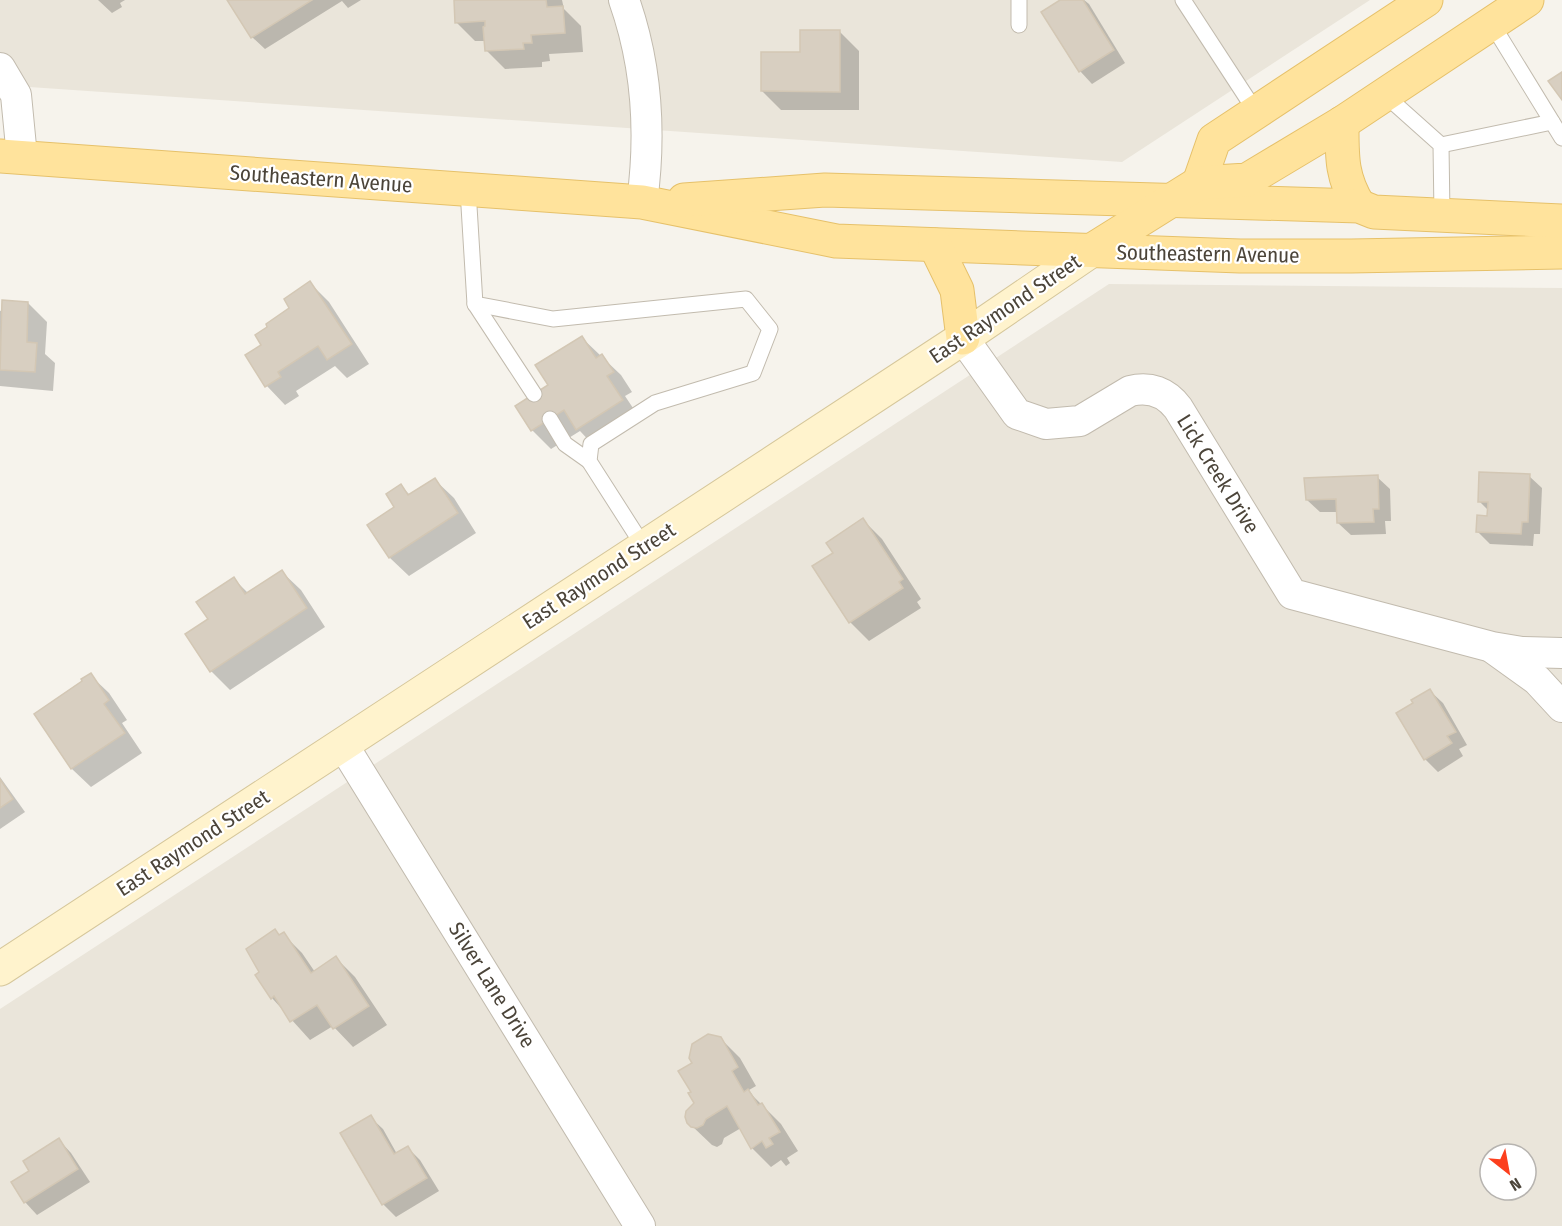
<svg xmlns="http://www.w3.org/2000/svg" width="1562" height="1226" viewBox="0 0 1562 1226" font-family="'Fira Sans Condensed',sans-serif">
  <rect width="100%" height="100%" fill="#f6f3ec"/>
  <g fill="#eae5da" fill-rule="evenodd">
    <polygon points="0,0 1370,0 1122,162 0,85"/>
    <path d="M1109,284l453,4v938h-1562v-217zM1490,1154h36v36h-36z"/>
  </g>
  <g fill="#0003">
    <polygon points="98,0 125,0 120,3 122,7 112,13"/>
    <polygon points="229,0 361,0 348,8 342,1 265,49 252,37"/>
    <polygon points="455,0 562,0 564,9 581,26 583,52 549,54 550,61 542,62 542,67 505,69 486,50 485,41 475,41 456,22"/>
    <polygon points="1063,0 1084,0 1089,4 1125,63 1092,84 1080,71"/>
    <polygon points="840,32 859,51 859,110 781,110 762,91 802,54"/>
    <polygon points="310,283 329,302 369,364 347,378 335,366 296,391 299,396 285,405 267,386 263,345"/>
    <polygon points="28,303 47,322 45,354 55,363 53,391 0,386 0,311"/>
    <polygon points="581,337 621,375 632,392 625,396 641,420 596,448 580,431 551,449 532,430 550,385"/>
    <polygon points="1529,476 1542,488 1540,534 1534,534 1533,546 1490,544 1478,532 1489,517 1489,511 1479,501"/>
    <polygon points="1377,477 1390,489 1391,521 1385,521 1386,534 1351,535 1338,523 1338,512 1320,512 1307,500"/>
    <polygon points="435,480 454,498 476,533 409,576 390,558 369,525 397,508 401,486 410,495"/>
    <polygon points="863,520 882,539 921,599 917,602 921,608 869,641 850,622 814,567 835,553"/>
    <polygon points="282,572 301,590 325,627 230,690 211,671 210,619 234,579 249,594"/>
    <polygon points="90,675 109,693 127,720 122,723 142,753 91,787 72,769 36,715 84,682"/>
    <polygon points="1430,691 1443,703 1467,745 1459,749 1463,756 1438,772 1425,759 1415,704"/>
    <polygon points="0,777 25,812 0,829"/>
    <polygon points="275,931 280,936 283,934 302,953 315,972 336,958 355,977 387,1025 353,1047 333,1026 310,1040 272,998 261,973"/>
    <polygon points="720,1038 740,1058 756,1086 749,1090 754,1097 781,1124 798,1151 787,1158 790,1163 786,1166 781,1160 771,1167 752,1148 741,1128 724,1138 722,1144 717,1147 712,1145 692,1126 696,1104 693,1092 694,1063"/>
    <polygon points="370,1117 383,1129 397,1154 408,1148 420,1160 439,1191 396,1217 383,1204"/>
    <polygon points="59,1140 71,1153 90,1182 37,1215 25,1202 31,1171"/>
  </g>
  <g fill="#d8cfc1" stroke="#d3c7b4" stroke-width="1.5">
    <polygon points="227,0 312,0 251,38"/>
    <polygon points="454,0 546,0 547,7 563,6 565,33 531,35 532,43 523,43 524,49 485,51 483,27 485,26 485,21 455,23"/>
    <polygon points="1060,0 1083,0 1114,50 1079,72 1041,12"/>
    <polygon points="800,30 840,30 840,92 761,91 761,52 800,52"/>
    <polygon points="1562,72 1562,100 1548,81"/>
    <polygon points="310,281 352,344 327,360 318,346 278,372 281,377 265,387 245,355 261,345 255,335 267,327 266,324 289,308 284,299"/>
    <polygon points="2,300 28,302 27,342 37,343 35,372 0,370"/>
    <polygon points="582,336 596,358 602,354 614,372 607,376 623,400 576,430 564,410 531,431 515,406 548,385 535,365"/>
    <polygon points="1479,472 1530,474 1528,522 1522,522 1521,534 1476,532 1477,515 1487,516 1488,502 1478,502"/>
    <polygon points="1378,475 1379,509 1373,509 1374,522 1337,523 1336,499 1306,500 1304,478"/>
    <polygon points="435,478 458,513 389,558 367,525 394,507 386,494 401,484 408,495"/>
    <polygon points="863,518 903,579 899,582 903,588 849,623 812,566 833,553 826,543"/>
    <polygon points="282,570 307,608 210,672 185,634 208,619 196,602 234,577 245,594"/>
    <polygon points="91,673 109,700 104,704 125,733 71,769 34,714 82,681 81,679"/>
    <polygon points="1430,689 1456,732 1447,736 1452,743 1424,760 1396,713 1413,703 1411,700"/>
    <polygon points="0,779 13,799 0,808"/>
    <polygon points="275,929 279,935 284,932 311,973 336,956 369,1006 333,1029 317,1005 290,1022 274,996 271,999 255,975 259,972 246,949"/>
    <polygon points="708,1034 721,1037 738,1067 732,1071 744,1092 748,1089 758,1105 762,1103 780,1132 769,1138 773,1144 766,1148 762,1141 751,1149 727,1106 706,1119 703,1125 697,1128 691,1127 687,1123 685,1117 686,1111 694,1103 688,1093 691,1092 678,1071 692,1063 689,1058 692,1044"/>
    <polygon points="371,1115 394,1154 408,1146 427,1178 382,1205 340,1133"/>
    <polygon points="59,1138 78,1169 24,1203 11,1182 29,1171 23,1161"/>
  </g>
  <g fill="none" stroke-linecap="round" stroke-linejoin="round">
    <g stroke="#c2bbae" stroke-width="17">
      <g id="lane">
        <polyline points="1019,0 1019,25"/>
        <polyline points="1183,0 1256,112"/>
        <polyline points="1492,24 1562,138"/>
        <polyline points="1385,95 1441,145 1442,215"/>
        <polyline points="1441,145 1552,122"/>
        <polyline points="468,190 475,304 553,319 746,299 770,329 753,373 655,403 591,444 589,461 644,547"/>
        <polyline points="475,304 534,394"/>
        <polyline points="550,419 565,444 589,461"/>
      </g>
    </g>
    <g stroke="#c2bbae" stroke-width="32">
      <g id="street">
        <path d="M624,0c23,65 27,135 18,202"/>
        <polyline points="0,68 16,95 22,157"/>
        <path d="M963,338l54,76 29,10 34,-3 50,-30c20,-5 36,1 48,17l114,186 200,53 30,5 40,1"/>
        <polyline points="1494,649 1537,680 1562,707"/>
        <polyline points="343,745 640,1226"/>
      </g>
    </g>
    <g stroke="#d6c79b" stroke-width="35">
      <polyline id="secondary" points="0,969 963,338 1092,250"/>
    </g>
    <g stroke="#e6c16a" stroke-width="35">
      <g id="primary">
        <path d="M1342,123c0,33 -1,54 17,83"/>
        <polyline points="0,156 642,202 836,241 1240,256 1351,256 1562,252"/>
        <polyline points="1199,183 1214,140 1426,0"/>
        <polyline points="684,200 825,190 1359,206 1374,212 1562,221"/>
        <polyline points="935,245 957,290 963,338"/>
        <polyline points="1092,250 1199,183 1247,180 1342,123 1527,0"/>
      </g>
    </g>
    <use href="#lane" stroke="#fff" stroke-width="15"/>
    <use href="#street" stroke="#fff" stroke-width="30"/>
    <use href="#secondary" stroke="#fff3cd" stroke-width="33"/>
    <use href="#primary" stroke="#ffe39c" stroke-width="33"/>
  </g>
  <g text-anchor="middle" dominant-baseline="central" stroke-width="4.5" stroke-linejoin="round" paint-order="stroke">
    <g font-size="21" fill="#4b4439" stroke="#fff">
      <text transform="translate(321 179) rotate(4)">Southeastern Avenue</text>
      <text transform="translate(1208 254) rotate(1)">Southeastern Avenue</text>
      <text transform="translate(1005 309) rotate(-34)">East Raymond Street</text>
      <text transform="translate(1218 474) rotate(58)">Lick Creek Drive</text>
      <text transform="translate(599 576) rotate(-33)">East Raymond Street</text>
      <text transform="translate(193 843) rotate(-33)">East Raymond Street</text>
      <text transform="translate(492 985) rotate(58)">Silver Lane Drive</text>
    </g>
  </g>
  <g transform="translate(1508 1172) rotate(149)"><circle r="28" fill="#ffffff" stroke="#b7b4b0" stroke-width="1.5"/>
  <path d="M0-4.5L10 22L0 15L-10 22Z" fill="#fc3f1d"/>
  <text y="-9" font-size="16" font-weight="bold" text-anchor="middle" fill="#4b4439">N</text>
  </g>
</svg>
